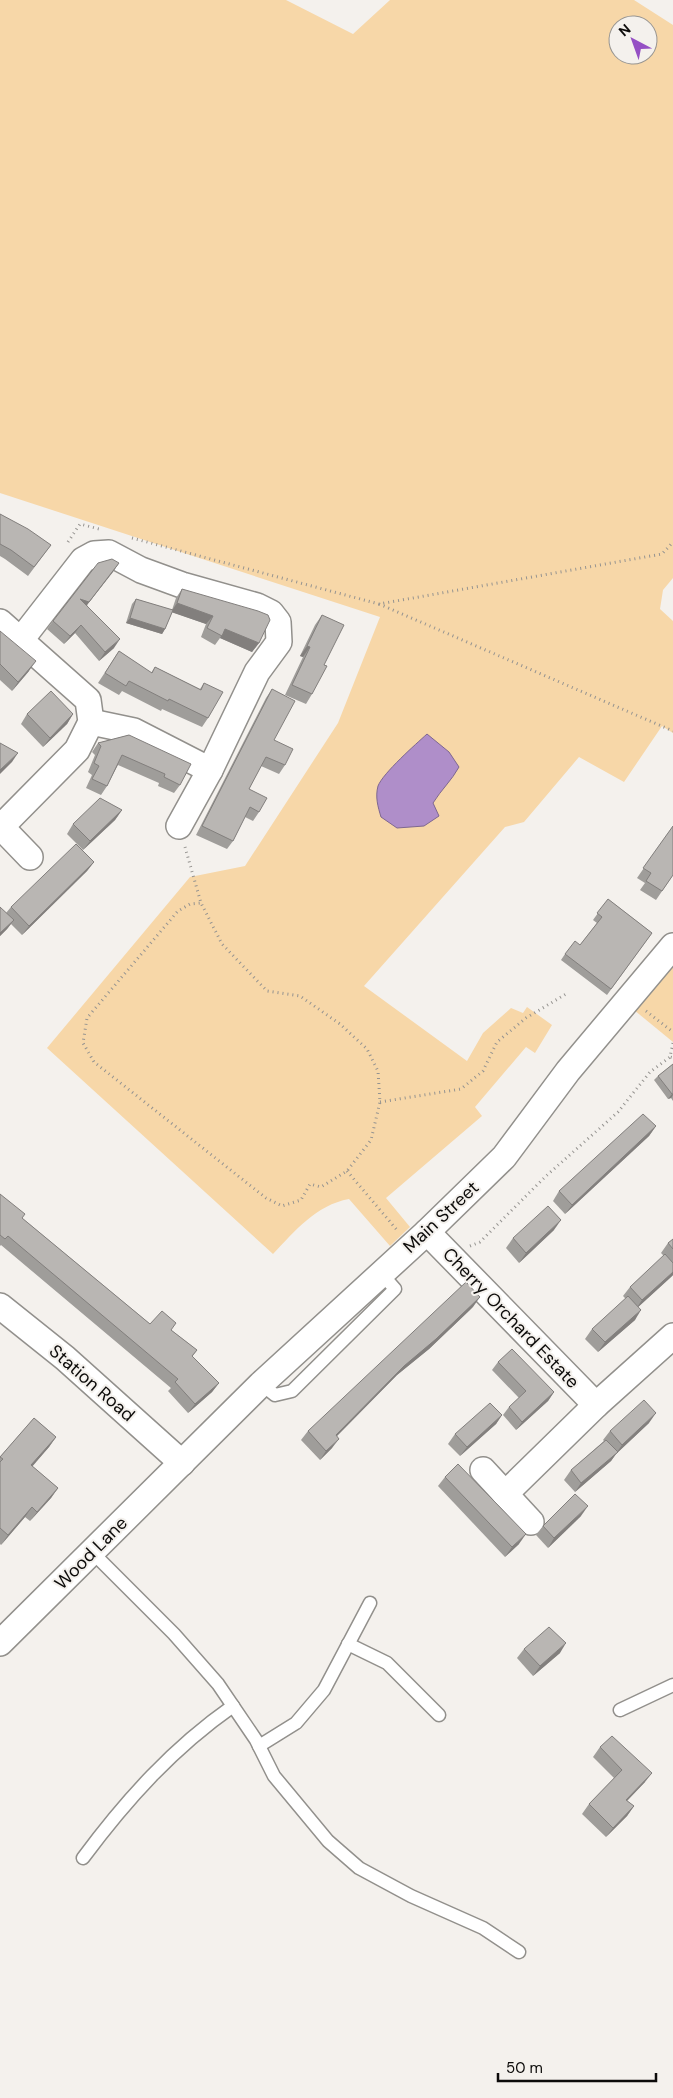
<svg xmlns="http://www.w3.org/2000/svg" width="673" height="2098" viewBox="0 0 673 2098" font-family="'DM Sans',sans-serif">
  <rect width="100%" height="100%" fill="#f4f1ed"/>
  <g fill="#f7d7a8" fill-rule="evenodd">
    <path d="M0,0h286l67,34 37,-34h244l39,25v553l-10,12 -3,19 13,12v112l-11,-7 -38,56 -45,-25 -55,65 -19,5 -141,159 103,75 16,-28 28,-25 12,5 4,-6 25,18 -17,28 -9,-6 -51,60 7,9 -96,82 24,29 -20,19 -41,-47c-33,6 -54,32 -76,55l-226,-206 143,-171 55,-11 93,-143 42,-106 -380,-124zM618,25h30v30h-30z"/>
    <polygon points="673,964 673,1042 634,1010"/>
  </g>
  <path fill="#af8ec9" stroke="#7e6790" d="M427,734l22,18 10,15c-7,13 -18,23 -26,36l6,13 -15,10 -27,2 -16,-11c-3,-10 -6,-20 -3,-31 5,-13 38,-42 49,-52z"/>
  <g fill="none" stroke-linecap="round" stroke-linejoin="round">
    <g stroke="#92908c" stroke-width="15">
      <g id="service">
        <polyline points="261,1384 275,1395 292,1391 395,1289 381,1273"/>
        <polyline points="92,1552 174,1634 218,1684 256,1740 274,1776 328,1841 359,1868 411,1896 483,1928 519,1952"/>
        <polyline points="348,1644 387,1663 439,1715"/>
        <polyline points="620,1710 673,1685"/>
        <polyline points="259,1746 296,1723 324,1690 370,1603"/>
        <path d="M83,1858c43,-58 90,-110 150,-152"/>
      </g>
    </g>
    <g stroke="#92908c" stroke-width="28">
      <g id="minor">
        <polyline points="0,622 88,700 91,722 77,750 0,828"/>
        <polyline points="20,641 83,560 94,554 109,553 141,570 182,585 257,606 271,613 278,622 279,642 257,672 210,770 179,826"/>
        <polyline points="91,722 134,731 210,770"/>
        <polyline points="1,827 30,857"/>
        <polyline points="427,1232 596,1405"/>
        <polyline points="0,1306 65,1358 182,1463"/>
        <polyline points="483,1470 531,1522"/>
        <polyline points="505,1494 596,1405 673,1336"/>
        <polyline points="0,1643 261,1384 427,1232 504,1157 568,1071 673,946"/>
      </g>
    </g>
    <g stroke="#959390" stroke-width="3" stroke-dasharray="1 4" stroke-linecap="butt">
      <polyline points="132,538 379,604 662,554 673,542"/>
      <polyline points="68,542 80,524 99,529"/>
      <polyline points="379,604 673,731"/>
      <polyline points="185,847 201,903 222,944 267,991 300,996 340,1024 367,1049 378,1071 380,1102 371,1140 347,1171 321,1187 310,1184 301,1200 282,1206 266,1198 94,1062 83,1043 87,1018 178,911 190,904 201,903"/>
      <polyline points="646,1011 673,1032"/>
      <polyline points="673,1043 670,1057 673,1058"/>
      <polyline points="380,1102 461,1089 483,1071 497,1042 526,1018 566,994"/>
      <polyline points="347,1171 397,1230"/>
      <polyline points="470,1246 480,1242 545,1177 618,1112 650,1072 670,1057"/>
    </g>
    <use href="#service" stroke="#fff" stroke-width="12"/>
    <use href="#minor" stroke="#fff" stroke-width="25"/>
  </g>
  <g fill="#9f9d9a">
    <polygon points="0,514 51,545 28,576 5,559 0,556"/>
    <polygon points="119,563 87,605 114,648 99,661 75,633 64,644 47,629 53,621"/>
    <polygon points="182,589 259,643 252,652 220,638 215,645 201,637 206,624 172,612 165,629 162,634 126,623 132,604 136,599 172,610 176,598"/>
    <polygon points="322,615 324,665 312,694 306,704 285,695 303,657 300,656 315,625"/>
    <polygon points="0,631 29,671 12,691 0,680"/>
    <polygon points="119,651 151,673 155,667 200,689 204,683 208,718 202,727 162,709 161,711 122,691 119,695 98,683"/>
    <polygon points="272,689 274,740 285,765 279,774 261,766 249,789 259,812 253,821 245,817 233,841 227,849 196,835 266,698"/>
    <polygon points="27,714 73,714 67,724 43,747 21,724"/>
    <polygon points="129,735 180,785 174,793 158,786 159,783 118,765 107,786 101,795 86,788 92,775 88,772 95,755 92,752 98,743"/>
    <polygon points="122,810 115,820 83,850 67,834 73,824"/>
    <polygon points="673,826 673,875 656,900 640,890 645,883 637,878"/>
    <polygon points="94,862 87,871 22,935 11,924 7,929 0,936 0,907 6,913 11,907"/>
    <polygon points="608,899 652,933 607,995 561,960 565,954 580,945 597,923 593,920"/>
    <polygon points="673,1064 673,1101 671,1098 668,1099 654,1080 658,1076"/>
    <polygon points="656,1126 649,1136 565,1214 553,1201 559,1191"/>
    <polygon points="0,1194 22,1218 150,1324 171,1330 197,1350 192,1357 219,1383 212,1392 188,1413 168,1391 171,1388 1,1245 0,1246"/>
    <polygon points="554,1230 519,1263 506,1248 513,1238"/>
    <polygon points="673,1239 673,1275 671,1277 638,1307 635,1320 598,1352 585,1339 592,1329 626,1299 623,1296 630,1287 664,1256 661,1253 668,1243"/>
    <polygon points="473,1307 429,1349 397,1375 337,1436 332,1448 320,1460 301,1440 308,1431"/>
    <polygon points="498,1362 554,1392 548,1401 516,1430 503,1415 509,1407 519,1398 492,1370"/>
    <polygon points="502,1415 496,1424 460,1456 448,1444 455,1434"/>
    <polygon points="34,1418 56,1437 49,1447 32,1466 58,1488 51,1498 30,1521 25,1517 1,1545 0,1544 0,1457"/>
    <polygon points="649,1423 616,1454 611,1461 575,1492 564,1480 571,1470 604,1441 603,1440 610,1431"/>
    <polygon points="445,1477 519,1544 505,1557 438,1486"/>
    <polygon points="581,1516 548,1548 536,1535 543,1526"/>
    <polygon points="524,1649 560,1653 533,1676 517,1658"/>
    <polygon points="600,1747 645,1782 627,1801 634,1806 627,1816 606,1837 582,1814 589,1804 614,1778 593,1757"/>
  </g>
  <g fill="#827f7d">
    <polygon points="119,563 113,572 83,610 80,599"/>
    <polygon points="177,603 213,616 206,624 171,612"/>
    <polygon points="130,618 165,629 162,634 126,623"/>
    <polygon points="81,625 75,633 64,644 70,636"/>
    <polygon points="225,629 259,643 252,652 220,638"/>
    <polygon points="120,639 114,648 99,661 105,652"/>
    <polygon points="307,646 310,647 303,657 300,656"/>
    <polygon points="36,661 29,671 12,691 18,682"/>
    <polygon points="73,714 67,724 43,747 50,738"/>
    <polygon points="18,753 12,762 0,774 0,770"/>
    <polygon points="122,810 115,820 83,850 90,841"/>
    <polygon points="94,862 87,871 22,935 29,926"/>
    <polygon points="14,920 7,929 0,936 0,933"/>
    <polygon points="672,1094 673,1094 673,1095 671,1098 668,1099"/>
    <polygon points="656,1126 649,1136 565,1214 572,1205"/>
    <polygon points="561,1220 554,1230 519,1263 526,1253"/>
    <polygon points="673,1272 673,1275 671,1277 636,1309 642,1300"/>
    <polygon points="480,1297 473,1307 429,1349 397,1375 329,1444 336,1435 404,1366"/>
    <polygon points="641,1310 635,1320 598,1352 605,1342"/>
    <polygon points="219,1383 212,1392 188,1413 195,1404"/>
    <polygon points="554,1392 548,1401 516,1430 522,1422"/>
    <polygon points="656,1413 649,1423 616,1454 611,1461 575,1492 581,1483 617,1452 622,1445"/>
    <polygon points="502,1415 496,1424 460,1456 467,1447"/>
    <polygon points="56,1437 49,1447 25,1475 31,1465"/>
    <polygon points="339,1439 332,1448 320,1460 326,1451"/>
    <polygon points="58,1488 51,1498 30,1521 37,1512"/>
    <polygon points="588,1506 581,1516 548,1548 554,1538"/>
    <polygon points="32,1507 25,1517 1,1545 8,1535"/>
    <polygon points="526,1534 519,1544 505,1557 512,1547"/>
    <polygon points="566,1643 560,1653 533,1676 540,1666"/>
    <polygon points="652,1773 645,1782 619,1809 626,1800"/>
    <polygon points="634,1806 627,1816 606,1837 613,1828"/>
  </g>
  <g fill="#b9b6b3" stroke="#827f7d">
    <polygon points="0,514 28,529 51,545 34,567 11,550 0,544"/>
    <polygon points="112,559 119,563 89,602 80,599 120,639 105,652 81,625 70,636 53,621 98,563"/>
    <polygon points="182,589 258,611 268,615 270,620 259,643 225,629 222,636 207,628 213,616 177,603"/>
    <polygon points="136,599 173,610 165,629 130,618"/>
    <polygon points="322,615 344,625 324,665 327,666 312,694 292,685 310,647 307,646"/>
    <polygon points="0,631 36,661 18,682 0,664"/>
    <polygon points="119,651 152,673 155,667 201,690 204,683 223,692 208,718 169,699 168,701 129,681 126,686 105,673"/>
    <polygon points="272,689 295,701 274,740 293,749 285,765 266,757 249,789 267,798 259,812 250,807 233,841 202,826"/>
    <polygon points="51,691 73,714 50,738 27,714"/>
    <polygon points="129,735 191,764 180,785 164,777 165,774 122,755 107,786 92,779 99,766 94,763 101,746 98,743"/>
    <polygon points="0,743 18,753 0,770"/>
    <polygon points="100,798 122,810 90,841 73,824"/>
    <polygon points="673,826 673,875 662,891 646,881 651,873 643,868"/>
    <polygon points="76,844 94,862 29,926 11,907"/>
    <polygon points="608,899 652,933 611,989 565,954 575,941 580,945 602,917 597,913"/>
    <polygon points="0,907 14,920 0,933"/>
    <polygon points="673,1064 673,1094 672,1094 658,1076"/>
    <polygon points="643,1114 656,1126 572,1205 559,1191"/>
    <polygon points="0,1194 25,1214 22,1218 150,1324 162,1311 176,1323 171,1330 197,1350 192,1356 219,1383 195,1404 175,1382 178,1379 8,1236 5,1239 0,1235"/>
    <polygon points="548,1206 561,1220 526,1253 513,1238"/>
    <polygon points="673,1239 673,1249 668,1243"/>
    <polygon points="665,1254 673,1263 673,1272 642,1300 630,1287"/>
    <polygon points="466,1282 480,1297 436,1339 404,1366 336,1435 339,1439 326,1451 308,1431"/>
    <polygon points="628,1296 641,1310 605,1342 592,1329"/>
    <polygon points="512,1349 554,1392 522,1422 509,1407 526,1391 498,1362"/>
    <polygon points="644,1400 656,1413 622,1445 610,1431"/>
    <polygon points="490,1403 502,1415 467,1447 455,1434"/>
    <polygon points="34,1418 56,1437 31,1465 58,1488 37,1512 32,1507 8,1535 0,1528 0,1462 3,1459 0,1457"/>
    <polygon points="606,1440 618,1452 581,1483 571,1470"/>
    <polygon points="458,1464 526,1534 512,1547 445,1477"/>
    <polygon points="575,1494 588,1506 554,1538 543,1526"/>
    <polygon points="549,1627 566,1643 540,1666 524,1649"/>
    <polygon points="612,1736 652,1773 626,1800 634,1806 613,1828 589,1804 622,1770 600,1747"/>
  </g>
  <g text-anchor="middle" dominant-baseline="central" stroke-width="4" stroke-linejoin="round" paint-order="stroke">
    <g font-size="18" fill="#0c0b0a" stroke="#f4f1ed">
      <text transform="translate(441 1217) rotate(-43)">Main Street</text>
      <text transform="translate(511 1318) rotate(46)">Cherry Orchard Estate</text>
      <text transform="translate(92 1383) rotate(41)">Station Road</text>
      <text transform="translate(91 1553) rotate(-45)">Wood Lane</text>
    </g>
  </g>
  <g transform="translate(633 40) rotate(319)"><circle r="24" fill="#f4f1ed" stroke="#979592"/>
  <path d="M0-4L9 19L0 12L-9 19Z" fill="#9550c4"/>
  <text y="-8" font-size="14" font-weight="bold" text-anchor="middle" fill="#0c0b0a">N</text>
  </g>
  <path d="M498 2073v8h158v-8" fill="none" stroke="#0c0b0a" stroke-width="2.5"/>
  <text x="506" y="2073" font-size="15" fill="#0c0b0a" stroke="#f4f1ed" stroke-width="4" paint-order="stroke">50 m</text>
</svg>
